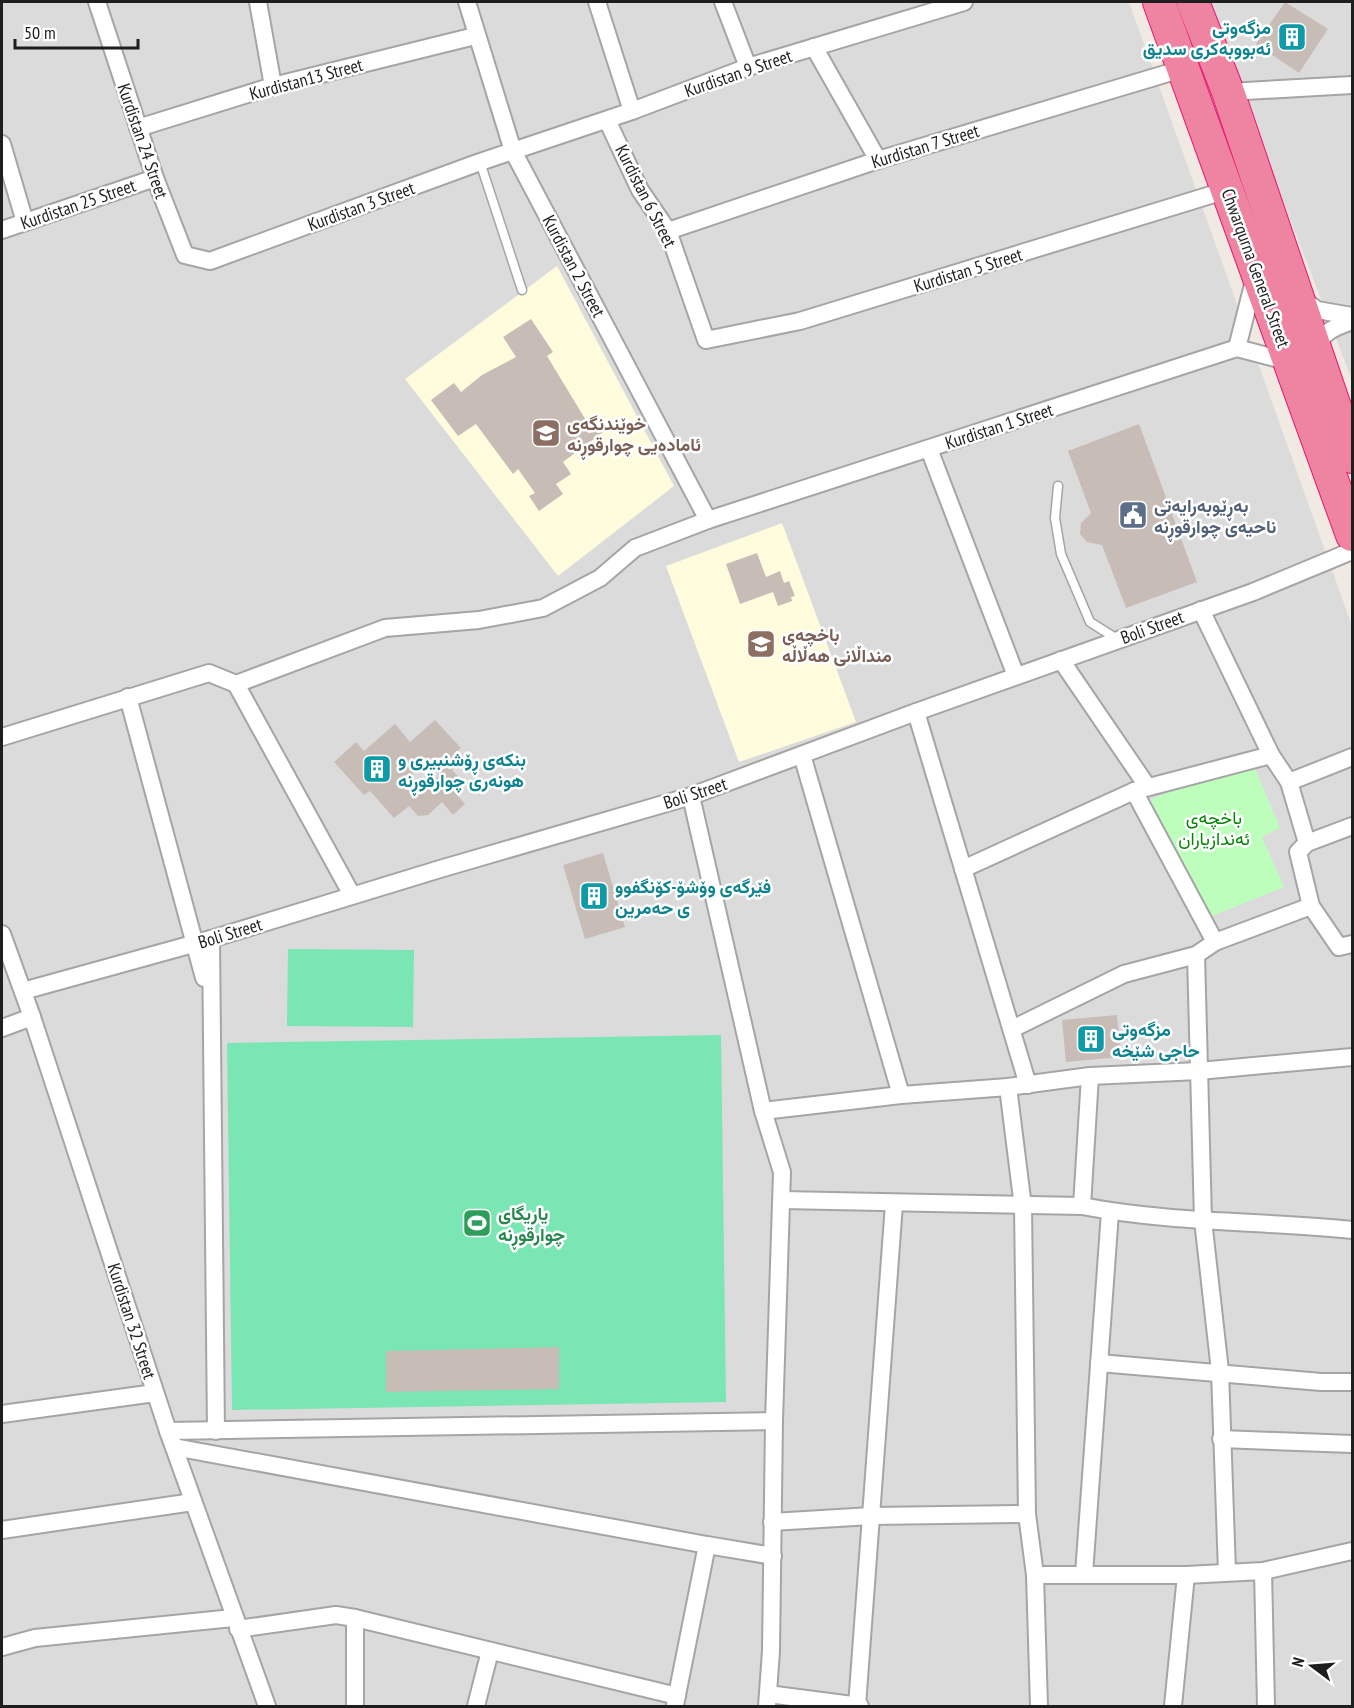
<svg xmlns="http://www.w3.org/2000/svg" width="1354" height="1708" viewBox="0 0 1354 1708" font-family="'PT Sans Narrow',Vazirmatn,sans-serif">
  <rect width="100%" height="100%" fill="#f0eae3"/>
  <g fill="#dcdbdb">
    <polygon points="2,2 1129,2 1352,626 1352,1706 2,1706"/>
    <polygon points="1207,2 1352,2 1352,380"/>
  </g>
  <g fill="#fffcdd">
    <polygon points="557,266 674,486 558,576 405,379"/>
    <polygon points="782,523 856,722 739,762 666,566"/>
  </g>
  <polygon fill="#bdfebc" points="1251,759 1280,828 1262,837 1284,887 1200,921 1149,800"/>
  <g fill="#7ae6b3">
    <polygon points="288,949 414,950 413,1027 287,1026"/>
    <polygon points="721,1035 726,1402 232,1410 227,1043"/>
  </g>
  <g fill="#c8bcb6" fill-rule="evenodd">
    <polygon points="1285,2 1328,29 1299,73 1256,44"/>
    <polygon points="531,319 553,352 547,356 587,422 594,417 603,432 563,462 571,474 556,484 563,494 539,511 529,496 535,493 518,469 513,474 476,424 458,436 431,400 454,383 461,392 482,375 516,357 503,337"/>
    <polygon points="1139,424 1197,582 1126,608 1102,545 1087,542 1080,534 1081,523 1091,513 1068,451"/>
    <polygon points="757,553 766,577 780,571 784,583 789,581 795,596 791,597 792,601 778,606 773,592 740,604 726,564"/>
    <path d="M435,720l26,28 -7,6 7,8 -9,8 9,9 -10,9 14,16 -12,11 -11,-13 -14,13 -10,1 -9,-10 -15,12 -24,-27 -6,4 -30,-33 22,-20 8,9 31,-27 15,18zM425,757l13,8v12l-6,6 -8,3 -11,-7v-14z"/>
    <polygon points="603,853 625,927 585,939 563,865"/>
    <polygon points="1117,1015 1121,1057 1066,1062 1062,1020"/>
    <polygon points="559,1347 559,1389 386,1392 386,1351"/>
  </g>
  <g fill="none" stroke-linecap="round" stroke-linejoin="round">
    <g stroke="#a5a5a5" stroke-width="11">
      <g id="lane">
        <polyline points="480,162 522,290"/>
        <polyline points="1058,486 1055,518 1061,554 1090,622 1117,639"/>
      </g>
    </g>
    <g stroke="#a5a5a5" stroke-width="20">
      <g id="street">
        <polyline points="97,2 155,178 185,255 210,261 480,162 632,111 748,67 964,2"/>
        <polyline points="258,2 273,86"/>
        <polyline points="467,2 513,151 708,520"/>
        <polyline points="597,2 632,111"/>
        <polyline points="723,2 748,67"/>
        <polyline points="814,47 878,160"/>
        <polyline points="1228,92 1352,85"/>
        <polyline points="607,120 640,190 668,231 706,340 800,321 1227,190"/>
        <polyline points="138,128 273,86 475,36"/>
        <polyline points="2,144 25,222"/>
        <polyline points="2,230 155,178"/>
        <polyline points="668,231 878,160 1185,68"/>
        <polyline points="1301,298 1317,310 1352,316"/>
        <polyline points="1237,348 1255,277"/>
        <path d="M1315,351c6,-19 20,-24 37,-30"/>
        <polyline points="929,449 1016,676"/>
        <polyline points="1201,610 1271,755 1289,782 1307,843"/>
        <polyline points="1061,660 1147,786"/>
        <polyline points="236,684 385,628 479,620 543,608 600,578 635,548 708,520 1237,348 1290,362"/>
        <polyline points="128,697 204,978"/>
        <polyline points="916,712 1028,1085"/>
        <polyline points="2,737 209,673 236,684 352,895"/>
        <polyline points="802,755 901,1095"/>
        <polyline points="1289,782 1352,757"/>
        <polyline points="691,796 763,1111 782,1172 774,1421 771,1651 767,1706"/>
        <polyline points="1352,826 1307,843 1298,852 1311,906 1339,947 1352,944"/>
        <polyline points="963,869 1134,791 1271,755"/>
        <polyline points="2,934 32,1017 168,1431 267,1706"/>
        <polyline points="211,939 216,1431"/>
        <polyline points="1215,942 1311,906"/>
        <polyline points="1196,955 1203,1220 1220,1371 1227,1572"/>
        <polyline points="23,991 211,939 440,869 691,796 916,712 1253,592 1352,551"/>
        <polyline points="2,1028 32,1017"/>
        <polyline points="1012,1029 1124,974 1196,955 1215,942 1134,791"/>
        <polyline points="1008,1087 1023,1207 1027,1514 1035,1575 1039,1706"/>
        <polyline points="763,1111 901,1095 1008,1087 1090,1076 1199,1071 1352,1057"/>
        <path d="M782,1200l300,6c89,17 181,15 270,24"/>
        <polyline points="1082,1206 1090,1076"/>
        <polyline points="1099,1363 1321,1382 1352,1382"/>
        <polyline points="2,1414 155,1393"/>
        <polyline points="168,1431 774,1421"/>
        <polyline points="1221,1439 1352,1444"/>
        <polyline points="174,1447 707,1545"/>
        <polyline points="772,1522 871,1516 1027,1514"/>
        <polyline points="2,1530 193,1502"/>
        <polyline points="1263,1571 1266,1706"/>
        <polyline points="1084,1574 1110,1212"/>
        <polyline points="1035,1575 1186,1575 1263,1571 1352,1551"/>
        <polyline points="238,1629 336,1615 355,1618 677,1696"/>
        <polyline points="2,1647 35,1638 233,1618"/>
        <polyline points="768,1694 860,1706"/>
        <polyline points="675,1705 707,1545 773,1556"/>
        <polyline points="355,1706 355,1618"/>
        <polyline points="476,1706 490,1651"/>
        <polyline points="857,1706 894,1204"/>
        <polyline points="1173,1706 1186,1575"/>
      </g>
    </g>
    <g stroke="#e91571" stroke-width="34">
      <g id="highway">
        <polyline points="1159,2 1352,535"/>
        <polyline points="1193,2 1228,92 1352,457"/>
      </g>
    </g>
    <use href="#lane" stroke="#fff" stroke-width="8"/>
    <use href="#street" stroke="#fff" stroke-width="16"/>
    <use href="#highway" stroke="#ee84a1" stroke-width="32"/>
  </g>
  <defs>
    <g id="building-square" transform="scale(1.5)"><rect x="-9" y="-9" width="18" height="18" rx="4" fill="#0f9aa8" stroke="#fff"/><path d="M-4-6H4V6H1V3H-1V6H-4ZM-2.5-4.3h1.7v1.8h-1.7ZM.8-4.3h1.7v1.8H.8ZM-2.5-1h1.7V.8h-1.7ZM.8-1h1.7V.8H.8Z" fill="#fff"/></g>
    <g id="school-square" transform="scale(1.5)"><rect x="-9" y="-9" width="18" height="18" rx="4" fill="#8d6e63" stroke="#fff"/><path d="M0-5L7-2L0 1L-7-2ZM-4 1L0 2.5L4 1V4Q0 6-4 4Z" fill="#fff"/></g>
    <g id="civic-square" transform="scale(1.5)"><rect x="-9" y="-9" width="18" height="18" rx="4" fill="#5c6f8a" stroke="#fff"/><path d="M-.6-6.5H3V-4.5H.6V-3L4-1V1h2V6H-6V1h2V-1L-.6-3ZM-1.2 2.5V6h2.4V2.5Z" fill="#fff"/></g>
    <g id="stadium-square" transform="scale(1.5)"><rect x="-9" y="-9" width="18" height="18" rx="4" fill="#2e9e5b" stroke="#fff"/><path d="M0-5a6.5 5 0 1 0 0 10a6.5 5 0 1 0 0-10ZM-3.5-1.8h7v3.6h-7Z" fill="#fff"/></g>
  </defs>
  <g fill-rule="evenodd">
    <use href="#building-square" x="1292" y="37"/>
    <use href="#school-square" x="546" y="433"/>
    <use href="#civic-square" x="1133" y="515"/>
    <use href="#school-square" x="761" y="644"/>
    <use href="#building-square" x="377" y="769"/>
    <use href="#building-square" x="594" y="896"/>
    <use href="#building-square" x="1091" y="1039"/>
    <use href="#stadium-square" x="477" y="1223"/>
  </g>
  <g text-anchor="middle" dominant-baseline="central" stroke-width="5" stroke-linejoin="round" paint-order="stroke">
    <g font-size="18" font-weight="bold" fill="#0d838f" stroke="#fff" text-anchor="start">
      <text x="1271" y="27" text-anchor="end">مزگەوتی<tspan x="1271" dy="21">ئەبووبەکری سدیق</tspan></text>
      <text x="398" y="759">بنکەی ڕۆشنبیری و<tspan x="398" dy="21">هونەری چوارقوڕنە</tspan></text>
      <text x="615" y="886">فێرگەی وۆشۆ-کۆنگفوو<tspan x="615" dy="21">ی حەمرین</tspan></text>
      <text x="1112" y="1029">مزگەوتی<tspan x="1112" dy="21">حاجی شێخە</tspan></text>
    </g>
    <g font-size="18" fill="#1e1e1e" stroke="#fff">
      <text transform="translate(738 73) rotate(-19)">Kurdistan 9 Street</text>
      <text transform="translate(306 79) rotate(-15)">Kurdistan13 Street</text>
      <text transform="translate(143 141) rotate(71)">Kurdistan 24 Street</text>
      <text transform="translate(925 146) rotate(-17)">Kurdistan 7 Street</text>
      <text transform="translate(646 196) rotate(63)">Kurdistan 6 Street</text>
      <text transform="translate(78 204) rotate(-19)">Kurdistan 25 Street</text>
      <text transform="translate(361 206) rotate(-20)">Kurdistan 3 Street</text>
      <text transform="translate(574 266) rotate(62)">Kurdistan 2 Street</text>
      <text transform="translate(1256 268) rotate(70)">Chwarqurna General Street</text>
      <text transform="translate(968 270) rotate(-17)">Kurdistan 5 Street</text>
      <text transform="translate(999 426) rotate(-18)">Kurdistan 1 Street</text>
      <text transform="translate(1152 627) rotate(-20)">Boli Street</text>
      <text transform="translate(695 793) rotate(-18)">Boli Street</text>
      <text transform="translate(230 933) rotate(-17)">Boli Street</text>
      <text transform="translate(132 1321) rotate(72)">Kurdistan 32 Street</text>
    </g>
    <g font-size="18" font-weight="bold" fill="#785e54" stroke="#fff" text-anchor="start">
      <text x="567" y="423">خوێندنگەی<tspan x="567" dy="21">ئامادەیی چوارقوڕنە</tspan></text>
      <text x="782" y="634">باخچەی<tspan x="782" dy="21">منداڵانی هەڵاڵە</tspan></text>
    </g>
    <g font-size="18" font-weight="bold" fill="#4e5e75" stroke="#fff" text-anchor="start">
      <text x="1154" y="505">بەڕێوبەرایەتی<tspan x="1154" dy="21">ناحیەی چوارقوڕنە</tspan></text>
    </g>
    <g font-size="18" fill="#038602" stroke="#fff">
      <text x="1214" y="817">باخچەی<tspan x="1214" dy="21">ئەندازیاران</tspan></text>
    </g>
    <g font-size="18" font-weight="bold" fill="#27864d" stroke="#fff" text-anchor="start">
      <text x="498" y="1213">یاریگای<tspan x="498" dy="21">چوارقوڕنە</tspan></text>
    </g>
  </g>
  <rect width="1354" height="1708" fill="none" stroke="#1e1e1e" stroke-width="6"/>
  <g transform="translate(1312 1666) rotate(286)" stroke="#ffffff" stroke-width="4.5" paint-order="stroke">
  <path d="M0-4.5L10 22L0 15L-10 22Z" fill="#1e1e1e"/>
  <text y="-9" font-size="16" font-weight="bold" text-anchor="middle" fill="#1e1e1e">N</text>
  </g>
  <path d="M15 39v9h123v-9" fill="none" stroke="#1e1e1e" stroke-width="3"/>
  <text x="24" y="39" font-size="18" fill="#1e1e1e" stroke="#ffffff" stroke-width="4.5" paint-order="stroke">50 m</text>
</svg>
